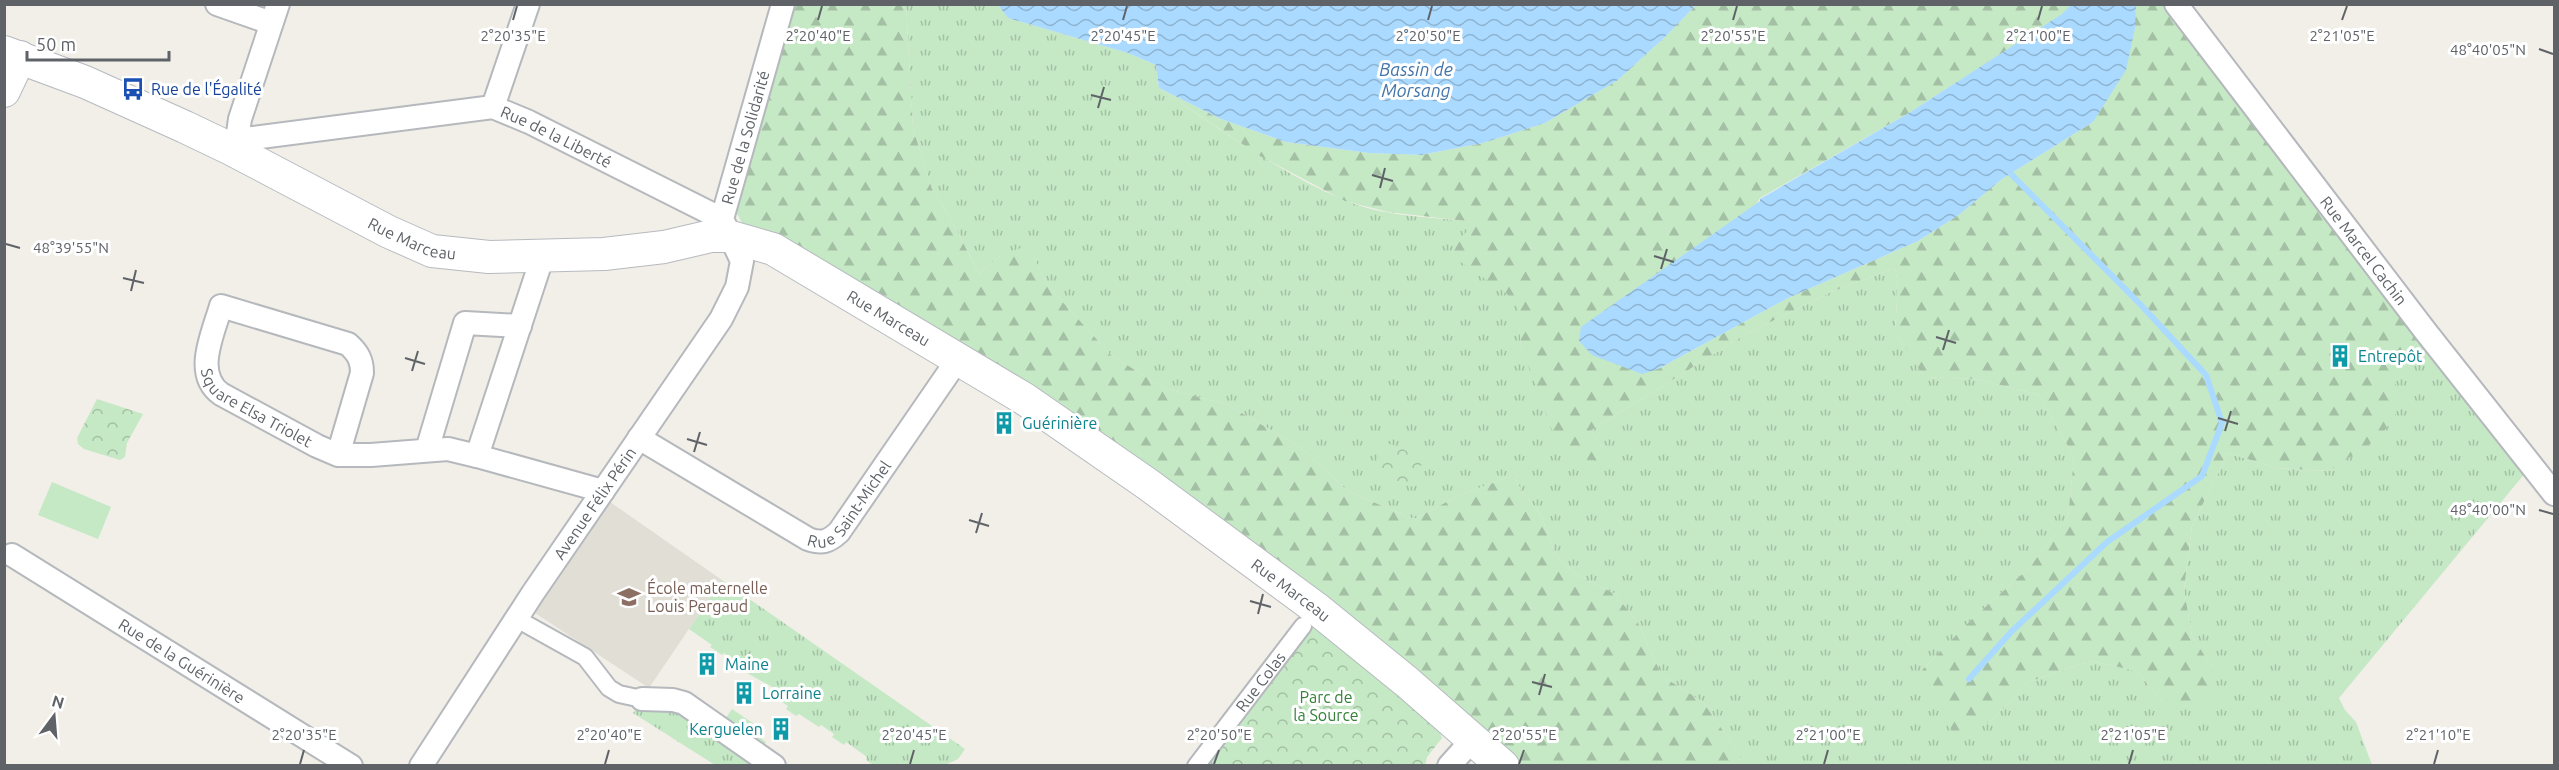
<svg xmlns="http://www.w3.org/2000/svg" width="2559" height="770" viewBox="0 0 2559 770" font-family="Ubuntu,sans-serif">
  <defs>
    <pattern id="grass-tufts" width="24" height="20" patternUnits="userSpaceOnUse" patternTransform="scale(1.5)"><rect width="24" height="20" fill="#c5e8c5"/><path d="M3 7l-1-3M5 7V3M7 7l1-3M15 17l-1-3M17 17v-4M19 17l1-3" fill="none" stroke="#a3c0a4"/></pattern>
    <pattern id="forest-firs" width="22" height="20" patternUnits="userSpaceOnUse" patternTransform="scale(1.5)"><rect width="22" height="20" fill="#c5e8c5"/><path d="M5 1l3.5 6h-7zM16 11l3.5 6h-7z" fill="#a3c0a4"/></pattern>
    <pattern id="park-crowns" width="20" height="18" patternUnits="userSpaceOnUse" patternTransform="scale(1.5)"><rect width="20" height="18" fill="#c5e8c5"/><path d="M2 6a3 3 0 1 1 6 0M12 15a3 3 0 1 1 6 0" fill="none" stroke="#a3c0a4"/></pattern>
    <pattern id="water-waves" width="16" height="10" patternUnits="userSpaceOnUse" patternTransform="scale(1.5)"><rect width="16" height="10" fill="#aadaff"/><path d="M0 5q4-4 8 0t8 0" fill="none" stroke="#8eb4d2"/></pattern>
  </defs>
  <rect width="100%" height="100%" fill="#f1efe8"/>
  <polygon fill="#e1ded6" points="610,502 722,580 649,688 535,613"/>
  <g fill="url(#grass-tufts)">
    <path d="M906,5h92l10,13 120,35 28,12 3,23c60,40 119,84 185,112 40,17 88,17 131,22l16,59 15,12 12,14 3,40 16,39 68,64 -15,-19 156,-97 85,-42 64,-24 3,16 -3,47 29,46 53,2 62,16 35,62 -6,60 -39,51 -57,51 -50,51 69,51 37,-39 62,-21 47,10 29,35 48,-36 -22,-34 -8,-47 8,-63 36,-73 49,15 52,3 49,-33 18,-23v-48l30,-35 105,134 -192,232 6,12 11,12 16,43h-628l-7,-14 -34,-49 -41,-26 -24,-53 -23,-29 -41,-21 -19,-19 -14,-39 -20,-25 -7,-15 -54,20 -46,24 -65,-27 -49,-45 -74,-43 -62,-16 -53,-33 -63,-69 -14,-28 -32,-4 -23,20 -27,-53 -20,-32 -19,-61z"/>
    <polygon points="722,580 965,749 958,759 945,765 873,765 866,760 867,757 846,742 844,745 832,737 834,734 821,725 819,727 799,714 796,716 786,709 788,706 776,698 778,695 772,691 774,688 747,673 749,670 724,653 722,655 710,647 712,645 689,629"/>
    <polygon points="639,704 670,705 764,765 715,765 633,713"/>
    <polygon points="732,709 757,726 752,732 766,742 762,748 723,722"/>
  </g>
  <g fill="url(#forest-firs)">
    <polygon points="795,5 906,5 913,128 932,189 952,221 979,274 1002,254 1021,248 1034,258 1048,286 1111,355 1164,388 1226,404 1300,447 1349,492 1414,519 1460,495 1514,475 1521,490 1541,515 1555,554 1574,573 1615,594 1638,623 1662,676 1703,702 1737,751 1744,765 1515,765 1394,657 744,227 736,211"/>
    <polygon points="1696,5 2072,5 2063,14 1909,113 1760,198 1658,369 1788,298 1918,241 1960,214 2002,179 2093,122 2135,28 2135,5 2176,5 2426,332 2396,367 2396,415 2379,438 2329,471 2277,468 2228,453 2192,526 2184,589 2192,636 2214,670 2212,704 2166,706 2137,671 2090,661 2028,682 1991,721 1955,737 1922,670 1972,619 2029,568 2068,517 2074,457 2039,395 1977,379 1924,377 1895,331 1898,284 1895,268 1831,292 1746,334 1590,431 1605,450 1604,462 1578,458 1552,430 1521,347 1517,307 1506,293 1449,254 1474,222 1388,212 1345,201 1260,156 1159,88 1221,119 1286,142 1369,153 1421,155 1483,143 1545,123 1618,80 1665,37"/>
  </g>
  <g fill="url(#park-crowns)">
    <polygon points="97,399 143,414 127,443 125,457 120,460 84,449 78,444 77,438"/>
    <polygon points="1385,442 1424,458 1413,487 1373,471"/>
    <polygon points="1317,619 1435,719 1442,738 1427,757 1425,765 1205,766"/>
  </g>
  <polygon fill="#c5e8c5" points="52,482 111,507 98,539 38,515"/>
  <g fill="url(#water-waves)">
    <polygon points="2072,4 2136,5 2135,28 2126,70 2093,122 2002,179 1960,214 1918,241 1788,298 1658,369 1642,374 1592,355 1579,341 1581,327 1760,201 1760,199 1909,113 2062,14"/>
    <polygon points="998,5 1696,5 1665,37 1618,80 1545,123 1483,143 1421,155 1369,153 1286,142 1221,119 1159,88 1156,65 1128,53 1008,18"/>
  </g>
  <g fill="none" stroke-linecap="round" stroke-linejoin="round">
    <polyline stroke="#aadaff" stroke-width="6" points="1969,679 2011,632 2107,542 2202,476 2222,423 2206,375 2139,303 2011,174"/>
    <g stroke="#b5b8bc" stroke-width="20">
      <g id="pedestrian">
        <polyline points="517,619 585,657 609,688 619,694 642,699"/>
        <path id="s1" d="M1196,766l107,-140"/>
      </g>
    </g>
    <g stroke="#b5b8bc" stroke-width="26">
      <g id="minor">
        <polyline points="217,4 271,23"/>
        <path id="s2" d="M2176,4l250,328 128,162"/>
        <polyline points="493,107 528,4"/>
        <path id="s3" d="M237,140l256,-33 36,15 193,97"/>
        <polyline points="231,149 237,140 240,119 278,4"/>
        <path id="s4" d="M639,438l169,101c14,5 20,3 31,-7l119,-173"/>
        <polyline points="427,450 465,323 520,326"/>
        <path id="s5" d="M338,455l24,-82c0,-13 -4,-20 -14,-29l-127,-38c-8,28 -28,68 0,88l96,52 21,9h33l77,-6 29,7 66,-201"/>
        <polyline points="477,456 603,491"/>
        <path id="s6" d="M12,555l339,211"/>
        <polyline points="642,699 673,700 684,703 774,766"/>
        <path id="s7" d="M421,766l112,-173 188,-274 16,-32 5,-26 -20,-42 61,-215"/>
        <polyline points="1449,766 1473,739"/>
      </g>
    </g>
    <g stroke="#b6babf" stroke-width="34">
      <g id="secondary">
        <path id="s8" d="M4,52l81,30 100,45 46,22 158,83 43,19 57,6 115,-3 60,-7 47,-11h17l45,13 250,149 123,85 171,126 90,73 96,84"/>
        <polyline points="4,91 20,57"/>
      </g>
    </g>
    <use href="#pedestrian" stroke="#fff" stroke-width="16"/>
    <use href="#minor" stroke="#fff" stroke-width="22"/>
    <use href="#secondary" stroke="#fff" stroke-width="32"/>
  </g>
  <path fill="none" stroke="#5f6368" stroke-width="2" d="M513,20l4,-14M818,20l4,-14M1123,20l4,-14M1428,20l4,-14M1733,20l4,-14M2038,20l4,-14M2342,20l5,-14M2539,49l14,5M1091,95l20,5M1098,108l6,-21M1372,175l21,6M1380,188l5,-20M6,244l14,4M1654,256l20,6M1661,269l6,-20M123,278l21,5M131,291l5,-21M1936,337l20,6M1943,350l6,-20M405,358l20,6M412,371l6,-20M2218,418l20,6M2225,431l6,-20M687,439l20,6M694,452l6,-20M2539,510l14,4M969,520l20,6M976,533l6,-20M1250,601l21,6M1258,614l5,-20M1532,682l20,5M1539,695l6,-21M300,764l4,-14M605,764l4,-14M910,764l4,-14M1214,764l5,-14M1519,764l5,-14M1824,764l4,-14M2129,764l4,-14M2434,764l4,-14"/>
  <defs>
    <g id="bus-bare" transform="scale(1.8)"><path d="M-5-6H5V4H4V6H2V4H-2V6H-4V4H-5ZM-3.5-4V0h7V-4ZM-3.5 1.2v1.5H-2V1.2ZM2 1.2v1.5H3.5V1.2Z" fill="#1a4fb4" stroke="#fff" stroke-width="2.5" paint-order="stroke"/></g>
    <g id="building-bare" transform="scale(1.8)"><path d="M-4-6H4V6H1V3H-1V6H-4ZM-2.5-4.3h1.7v1.8h-1.7ZM.8-4.3h1.7v1.8H.8ZM-2.5-1h1.7V.8h-1.7ZM.8-1h1.7V.8H.8Z" fill="#0f9aa8" stroke="#fff" stroke-width="2.5" paint-order="stroke"/></g>
    <g id="school-bare" transform="scale(1.8)"><path d="M0-5L7-2L0 1L-7-2ZM-4 1L0 2.5L4 1V4Q0 6-4 4Z" fill="#8d6e63" stroke="#fff" stroke-width="2.5" paint-order="stroke"/></g>
  </defs>
  <g fill-rule="evenodd">
    <use href="#bus-bare" x="133" y="89"/>
    <use href="#building-bare" x="2340" y="356"/>
    <use href="#building-bare" x="1004" y="423"/>
    <use href="#school-bare" x="629" y="597"/>
    <use href="#building-bare" x="707" y="664"/>
    <use href="#building-bare" x="744" y="693"/>
    <use href="#building-bare" x="781" y="729"/>
  </g>
  <g text-anchor="middle" dominant-baseline="central" stroke-width="6" stroke-linejoin="round" paint-order="stroke">
    <g font-size="16" fill="#164399" stroke="#fff" text-anchor="start">
      <text x="151" y="89">Rue de l'Égalité</text>
    </g>
    <g font-size="16" fill="#5f6368" stroke="#fff">
      <text stroke="none"><textPath href="#s3" startOffset="328">Rue de la Liberté</textPath></text>
      <text stroke="none"><textPath href="#s7" startOffset="732">Rue de la Solidarité</textPath></text>
      <text stroke="none"><textPath href="#s8" startOffset="450">Rue Marceau</textPath></text>
      <text stroke="none"><textPath href="#s2" startOffset="310">Rue Marcel Cachin</textPath></text>
      <text stroke="none"><textPath href="#s8" startOffset="952">Rue Marceau</textPath></text>
      <text stroke="none"><textPath href="#s5" startOffset="382">Square Elsa Triolet</textPath></text>
      <text stroke="none"><textPath href="#s4" startOffset="256">Rue Saint-Michel</textPath></text>
      <text stroke="none"><textPath href="#s7" startOffset="315">Avenue Félix Périn</textPath></text>
      <text stroke="none"><textPath href="#s8" startOffset="1438">Rue Marceau</textPath></text>
      <text stroke="none"><textPath href="#s6" startOffset="200">Rue de la Guérinière</textPath></text>
      <text stroke="none"><textPath href="#s1" startOffset="106">Rue Colas</textPath></text>
    </g>
    <g font-size="16" fill="#0d838f" stroke="#fff" text-anchor="start">
      <text x="2358" y="356">Entrepôt</text>
      <text x="1022" y="423">Guérinière</text>
      <text x="725" y="664">Maine</text>
      <text x="762" y="693">Lorraine</text>
      <text x="763" y="729" text-anchor="end">Kerguelen</text>
    </g>
    <g font-size="16" fill="#785e54" stroke="#fff" text-anchor="start">
      <text x="647" y="588">École maternelle<tspan x="647" dy="18">Louis Pergaud</tspan></text>
    </g>
    <g font-size="16" fill="#348238" stroke="#fff">
      <text x="1326" y="697">Parc de<tspan x="1326" dy="18">la Source</tspan></text>
    </g>
    <g font-size="18" font-style="italic" fill="#4174aa" stroke="#fff">
      <text x="1416" y="69">Bassin de<tspan x="1416" dy="21">Morsang</tspan></text>
    </g>
  </g>
  <g font-size="15" text-anchor="middle" fill="#5f6368" stroke="#fff" stroke-width="6" stroke-linejoin="round" paint-order="stroke">
    <text x="513" y="41">2°20'35"E</text>
    <text x="818" y="41">2°20'40"E</text>
    <text x="1123" y="41">2°20'45"E</text>
    <text x="1428" y="41">2°20'50"E</text>
    <text x="1733" y="41">2°20'55"E</text>
    <text x="2038" y="41">2°21'00"E</text>
    <text x="2342" y="41">2°21'05"E</text>
    <text x="2488" y="55">48°40'05"N</text>
    <text x="71" y="253">48°39'55"N</text>
    <text x="2488" y="515">48°40'00"N</text>
    <text x="304" y="740">2°20'35"E</text>
    <text x="609" y="740">2°20'40"E</text>
    <text x="914" y="740">2°20'45"E</text>
    <text x="1219" y="740">2°20'50"E</text>
    <text x="1524" y="740">2°20'55"E</text>
    <text x="1828" y="740">2°21'00"E</text>
    <text x="2133" y="740">2°21'05"E</text>
    <text x="2438" y="740">2°21'10"E</text>
  </g>
  <rect width="2559" height="770" fill="none" stroke="#5f6368" stroke-width="12"/>
  <g transform="translate(54 716) rotate(16)" stroke="#ffffff" stroke-width="4.5" paint-order="stroke">
  <path d="M0-4.5L10 22L0 15L-10 22Z" fill="#5f6368"/>
  <text y="-9" font-size="16" font-weight="bold" text-anchor="middle" fill="#5f6368">N</text>
  </g>
  <path d="M27 51v9h142v-9" fill="none" stroke="#5f6368" stroke-width="3"/>
  <text x="36" y="51" font-size="18" fill="#5f6368" stroke="#ffffff" stroke-width="4.5" paint-order="stroke">50 m</text>
</svg>
